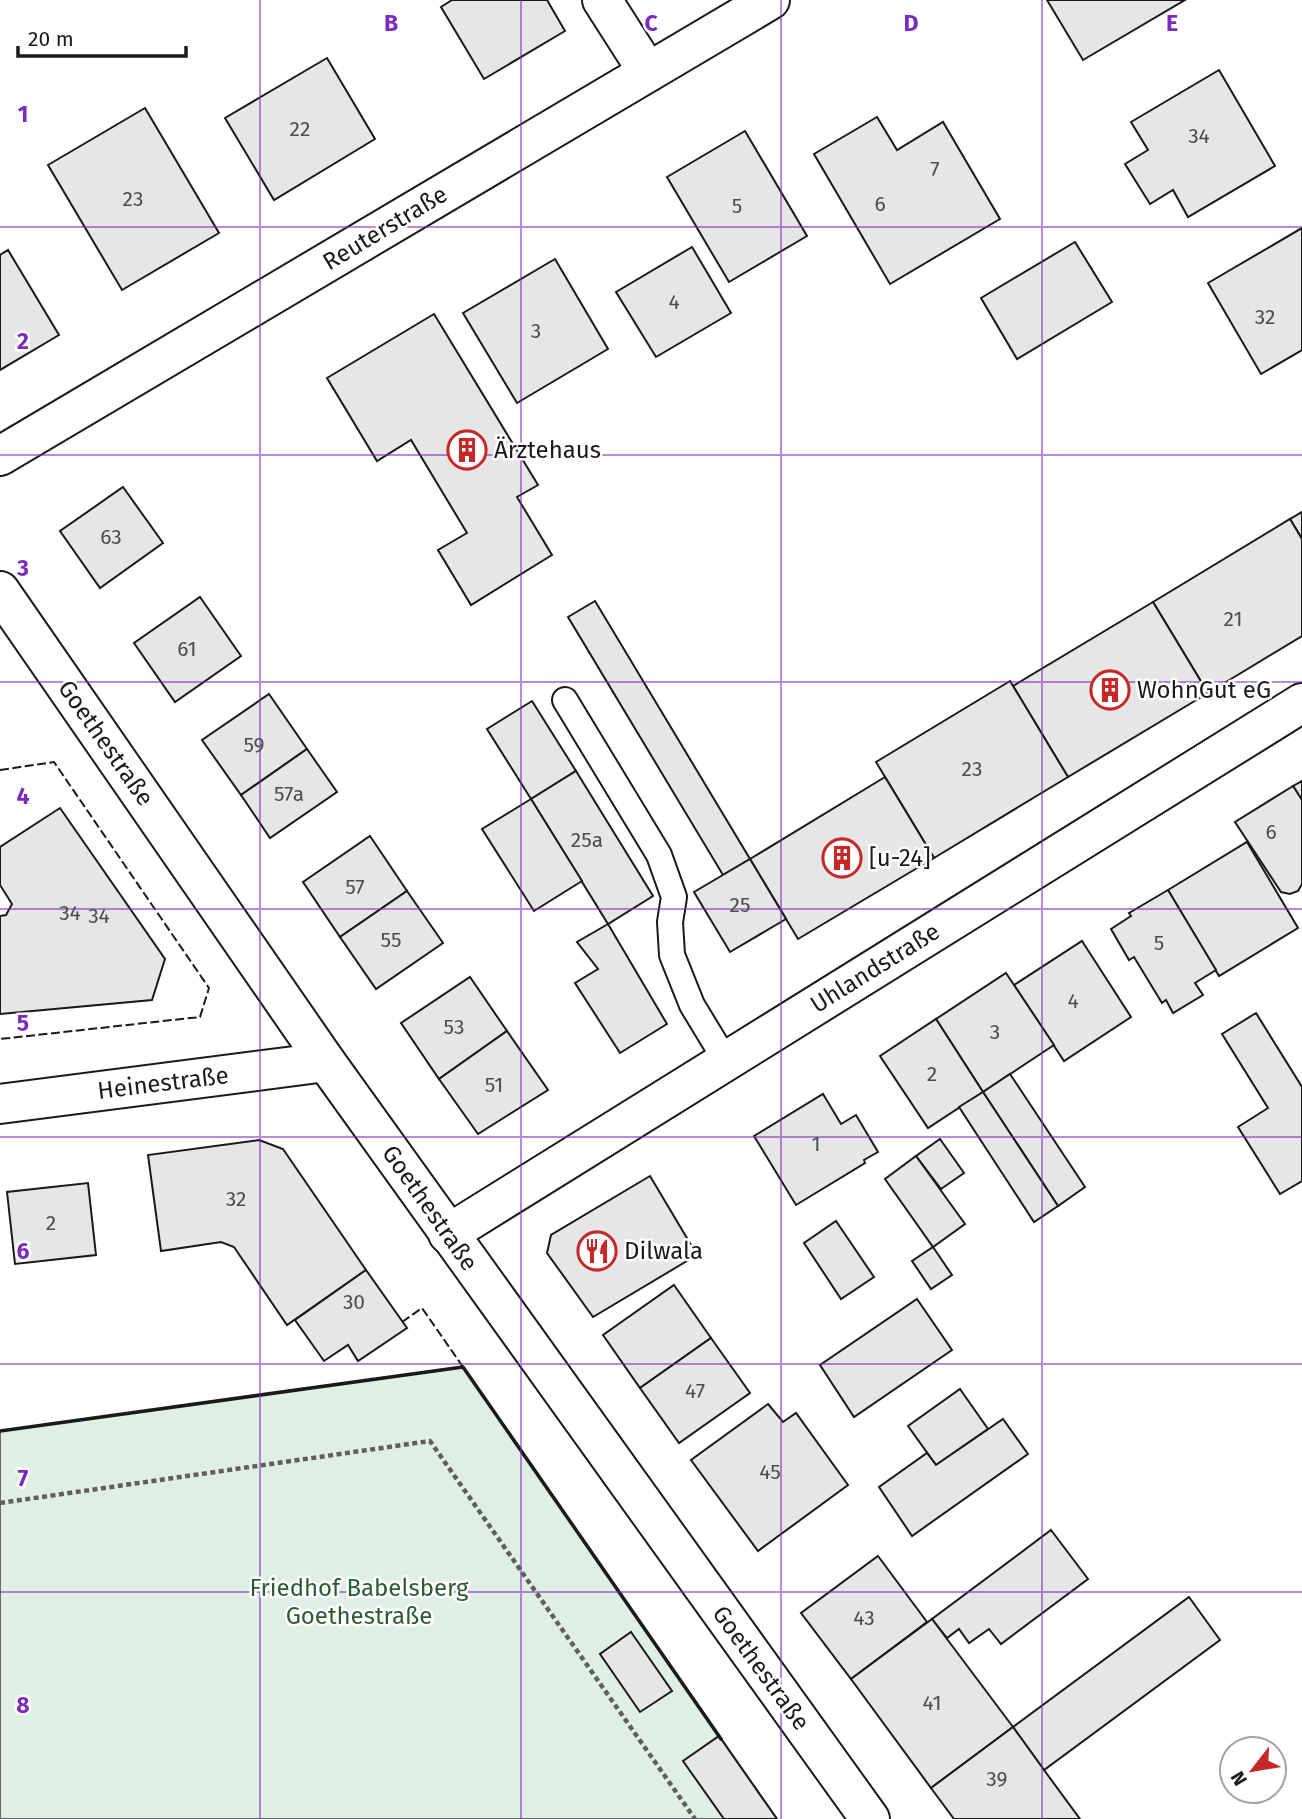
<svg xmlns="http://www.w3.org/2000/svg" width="1302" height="1819" viewBox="0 0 1302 1819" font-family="'Fira Sans',sans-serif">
  <rect width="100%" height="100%" fill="#fff"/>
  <polygon fill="#e0efe3" stroke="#6a6a6a" stroke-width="2" points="463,1367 777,1819 0,1819 0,1431"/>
  <g fill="#e6e6e6" stroke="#1a1a1a" stroke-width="2">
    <polygon points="452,0 547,0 565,31 484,79 441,7"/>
    <polygon points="1047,0 1185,0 1083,60"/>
    <polygon points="327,58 375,139 274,200 225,118"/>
    <polygon points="1219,70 1275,166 1188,217 1173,190 1150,204 1125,164 1148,150 1131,122"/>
    <polygon points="145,108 219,233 122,290 48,165"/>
    <polygon points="877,117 897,150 943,122 1000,219 890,284 814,154"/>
    <polygon points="745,131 807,236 729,282 667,177"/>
    <polygon points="1302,228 1302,350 1261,374 1208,283"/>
    <polygon points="1075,242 1112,302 1017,359 981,298"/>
    <polygon points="692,247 731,313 656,357 616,292"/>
    <polygon points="8,250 59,335 0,370 0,255"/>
    <polygon points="555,259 608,349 517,403 463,313"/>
    <polygon points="434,314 538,485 517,497 552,555 471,605 438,550 467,533 411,440 377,461 327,378"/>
    <polygon points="123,487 163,543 100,588 60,531"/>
    <polygon points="1302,512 1302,539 1290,519"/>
    <polygon points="1290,519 1302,539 1302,636 1208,693 1153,602"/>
    <polygon points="200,597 241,656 175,702 134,643"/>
    <polygon points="595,601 750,859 723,875 568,617"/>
    <polygon points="1153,602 1208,693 1068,777 1013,686"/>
    <polygon points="1010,681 1068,777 934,858 876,762"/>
    <polygon points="269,694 307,749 241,795 202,740"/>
    <polygon points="532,701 576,771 531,799 487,729"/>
    <polygon points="307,749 337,792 270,838 241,795"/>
    <polygon points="576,771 653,896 608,924 531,799"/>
    <polygon points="885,777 934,858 798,939 750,859"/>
    <polygon points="1302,781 1302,800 1293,786"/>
    <polygon points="1293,786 1302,800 1302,884 1298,891 1290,894 1281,892 1235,822"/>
    <polygon points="531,799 582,881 534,911 482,829"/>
    <polygon points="60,808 165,959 152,1000 0,1014 0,916 6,915 12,904 0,885 0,847"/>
    <polygon points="370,836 407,891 340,937 303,882"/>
    <polygon points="1247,842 1298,928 1219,976 1168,890"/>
    <polygon points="750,859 786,919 730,952 694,892"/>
    <polygon points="1168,890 1216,970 1195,983 1203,995 1173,1013 1166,1000 1162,1003 1134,957 1129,960 1111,929 1131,916 1129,913"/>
    <polygon points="407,891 443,943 376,989 340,937"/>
    <polygon points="608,924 667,1024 620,1053 575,983 598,969 577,942"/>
    <polygon points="1082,941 1131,1017 1064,1061 1014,985"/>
    <polygon points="1006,973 1054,1045 983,1092 936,1019"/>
    <polygon points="470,977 507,1031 439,1079 401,1023"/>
    <polygon points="1256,1013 1302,1087 1302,1181 1280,1194 1238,1127 1268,1108 1222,1034"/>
    <polygon points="936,1019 983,1092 928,1128 880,1056"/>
    <polygon points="507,1031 548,1090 478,1134 439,1079"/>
    <polygon points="1010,1074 1085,1187 1058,1206 983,1092"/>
    <polygon points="983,1092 1058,1206 1034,1222 959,1107"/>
    <polygon points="823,1094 841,1124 856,1115 878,1152 864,1160 865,1163 796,1205 754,1136"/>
    <polygon points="940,1139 964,1173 941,1189 916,1156"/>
    <polygon points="259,1140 283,1149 366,1270 287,1325 234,1247 221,1242 161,1251 148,1155"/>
    <polygon points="916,1156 965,1224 933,1247 885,1179"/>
    <polygon points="650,1176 697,1255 593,1317 547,1253 551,1235"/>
    <polygon points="88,1183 96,1255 15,1264 7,1192"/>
    <polygon points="836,1221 874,1277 841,1299 804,1243"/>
    <polygon points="933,1247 952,1275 931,1289 912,1261"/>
    <polygon points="366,1270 407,1328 358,1361 348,1345 324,1361 295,1320"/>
    <polygon points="674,1285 711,1338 640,1388 603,1335"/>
    <polygon points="917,1299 952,1350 854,1417 820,1365"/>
    <polygon points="711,1338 750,1393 679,1443 640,1388"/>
    <polygon points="960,1389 988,1429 936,1465 908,1426"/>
    <polygon points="768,1404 783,1422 796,1413 848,1485 758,1551 691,1460"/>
    <polygon points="1003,1419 1028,1454 912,1536 879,1487 927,1453 936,1465"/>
    <polygon points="1051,1530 1088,1579 1001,1644 989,1629 969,1643 959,1629 947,1638 932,1619"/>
    <polygon points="878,1556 927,1622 851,1679 801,1613"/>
    <polygon points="1189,1597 1220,1640 1044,1770 1013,1727"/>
    <polygon points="932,1619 1013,1727 931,1788 851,1679"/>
    <polygon points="631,1632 672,1691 640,1712 600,1654"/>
    <polygon points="1013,1727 1044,1770 1080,1819 954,1819 931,1788"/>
    <polygon points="719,1736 777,1819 724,1819 683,1761"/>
  </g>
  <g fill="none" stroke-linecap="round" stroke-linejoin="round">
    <g stroke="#1a1a1a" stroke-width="28">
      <polyline id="service" points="565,700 659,855 674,897 670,922 672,955 692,1005 726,1061"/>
    </g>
    <g stroke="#1a1a1a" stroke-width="42">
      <g id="minor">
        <polyline points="602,0 648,72"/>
        <polyline points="0,456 770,0"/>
        <polyline points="0,591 326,1062 870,1819"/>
        <polyline points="0,1104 326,1062"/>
        <polyline points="448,1234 1302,703"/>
      </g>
    </g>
    <polyline stroke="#5f5f5f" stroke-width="4.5" stroke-dasharray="5 3.5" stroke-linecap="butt" points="0,1503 430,1441 695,1819"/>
    <use href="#service" stroke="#fff" stroke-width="24"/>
    <use href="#minor" stroke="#fff" stroke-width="38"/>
    <g stroke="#1a1a1a" stroke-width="2" stroke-dasharray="9 3.5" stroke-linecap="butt">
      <polyline points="0,770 54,762 209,988 200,1017 0,1039"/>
      <polyline points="402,1322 422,1308 463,1367"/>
    </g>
    <polyline stroke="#1a1a1a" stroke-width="3.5" points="0,1431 463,1367 721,1739"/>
  </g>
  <path fill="none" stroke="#7b2cbf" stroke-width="2" stroke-opacity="0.55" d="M260,0v1819M521,0v1819M781,0v1819M1042,0v1819M0,227h1302M0,455h1302M0,682h1302M0,909h1302M0,1137h1302M0,1364h1302M0,1592h1302"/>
  <defs>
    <g id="building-ring" transform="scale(2.0125)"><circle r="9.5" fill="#fff" stroke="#c62828" stroke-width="1.5"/><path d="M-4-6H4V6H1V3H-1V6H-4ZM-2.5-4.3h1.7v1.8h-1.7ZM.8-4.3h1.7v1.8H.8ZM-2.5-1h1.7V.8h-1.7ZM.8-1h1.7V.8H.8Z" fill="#c62828"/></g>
    <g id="restaurant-ring" transform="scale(2.0125)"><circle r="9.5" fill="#fff" stroke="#c62828" stroke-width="1.5"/><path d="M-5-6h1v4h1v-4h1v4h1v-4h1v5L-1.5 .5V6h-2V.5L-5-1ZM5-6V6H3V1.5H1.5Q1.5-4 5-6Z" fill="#c62828"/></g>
  </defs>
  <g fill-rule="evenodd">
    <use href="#building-ring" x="467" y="450"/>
    <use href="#building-ring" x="1110" y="690"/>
    <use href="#building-ring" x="842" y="858"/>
    <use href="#restaurant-ring" x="597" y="1251"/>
  </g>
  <g text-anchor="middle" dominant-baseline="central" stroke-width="5" stroke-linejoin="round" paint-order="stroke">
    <g font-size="21" fill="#4d4d4d">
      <text x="300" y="129">22</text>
      <text x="1199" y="136">34</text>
      <text x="935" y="169">7</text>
      <text x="133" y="199">23</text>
      <text x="880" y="204">6</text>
      <text x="737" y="206">5</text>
      <text x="674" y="302">4</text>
      <text x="1265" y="317">32</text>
      <text x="536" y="331">3</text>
      <text x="111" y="537">63</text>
      <text x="1233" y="619">21</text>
      <text x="187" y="649">61</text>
      <text x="254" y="745">59</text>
      <text x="972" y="769">23</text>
      <text x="289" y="794">57a</text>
      <text x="1271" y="832">6</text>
      <text x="587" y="840">25a</text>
      <text x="355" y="887">57</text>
      <text x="740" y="905">25</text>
      <text x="70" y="913">34</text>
      <text x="99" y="916">34</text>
      <text x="391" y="940">55</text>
      <text x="1159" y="943">5</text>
      <text x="1073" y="1001">4</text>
      <text x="454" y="1027">53</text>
      <text x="995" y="1032">3</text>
      <text x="932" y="1074">2</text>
      <text x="494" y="1085">51</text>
      <text x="816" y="1144">1</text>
      <text x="236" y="1199">32</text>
      <text x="51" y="1223">2</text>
      <text x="354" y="1302">30</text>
      <text x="695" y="1391">47</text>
      <text x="770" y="1472">45</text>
      <text x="864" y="1618">43</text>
      <text x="932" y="1703">41</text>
      <text x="997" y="1779">39</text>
    </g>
    <g font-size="24" fill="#1a1a1a" stroke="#fff">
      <text transform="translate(385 228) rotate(-31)">Reuterstraße</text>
      <text transform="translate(106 743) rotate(55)">Goethestraße</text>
      <text transform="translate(875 968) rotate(-32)">Uhlandstraße</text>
      <text transform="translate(163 1083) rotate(-7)">Heinestraße</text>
      <text transform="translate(430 1208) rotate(55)">Goethestraße</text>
      <text transform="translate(761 1668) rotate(54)">Goethestraße</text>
    </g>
    <g font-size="24" fill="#1a1a1a" stroke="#fff" text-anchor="start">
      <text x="494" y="450">Ärztehaus</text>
      <text x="1137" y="690">WohnGut eG</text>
      <text x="869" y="858">[u-24]</text>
      <text x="624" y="1251">Dilwala</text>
    </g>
    <g font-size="24" fill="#2b5a34" stroke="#fff">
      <text x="359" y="1588">Friedhof Babelsberg<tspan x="359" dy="28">Goethestraße</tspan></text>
    </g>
  </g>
  <g font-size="23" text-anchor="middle" font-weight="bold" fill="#7b2cbf" stroke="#fff" stroke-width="5" stroke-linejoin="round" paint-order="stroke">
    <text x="391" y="31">B</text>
    <text x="651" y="31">C</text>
    <text x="911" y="31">D</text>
    <text x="1172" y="31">E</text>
    <text x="23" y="122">1</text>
    <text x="23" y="349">2</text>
    <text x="23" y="576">3</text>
    <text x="23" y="804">4</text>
    <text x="23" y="1031">5</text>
    <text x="23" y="1259">6</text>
    <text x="23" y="1486">7</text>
    <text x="23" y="1713">8</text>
  </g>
  <g transform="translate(1253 1770) rotate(239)"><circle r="33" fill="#ffffff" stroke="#a3a3a3" stroke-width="2"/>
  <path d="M0-5L12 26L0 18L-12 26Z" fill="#c62828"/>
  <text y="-10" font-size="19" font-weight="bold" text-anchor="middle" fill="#1a1a1a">N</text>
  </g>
  <path d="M18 46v10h168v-10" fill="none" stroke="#1a1a1a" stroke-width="3.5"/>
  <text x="28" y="46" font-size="21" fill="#1a1a1a" stroke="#ffffff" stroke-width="5" paint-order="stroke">20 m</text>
</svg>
